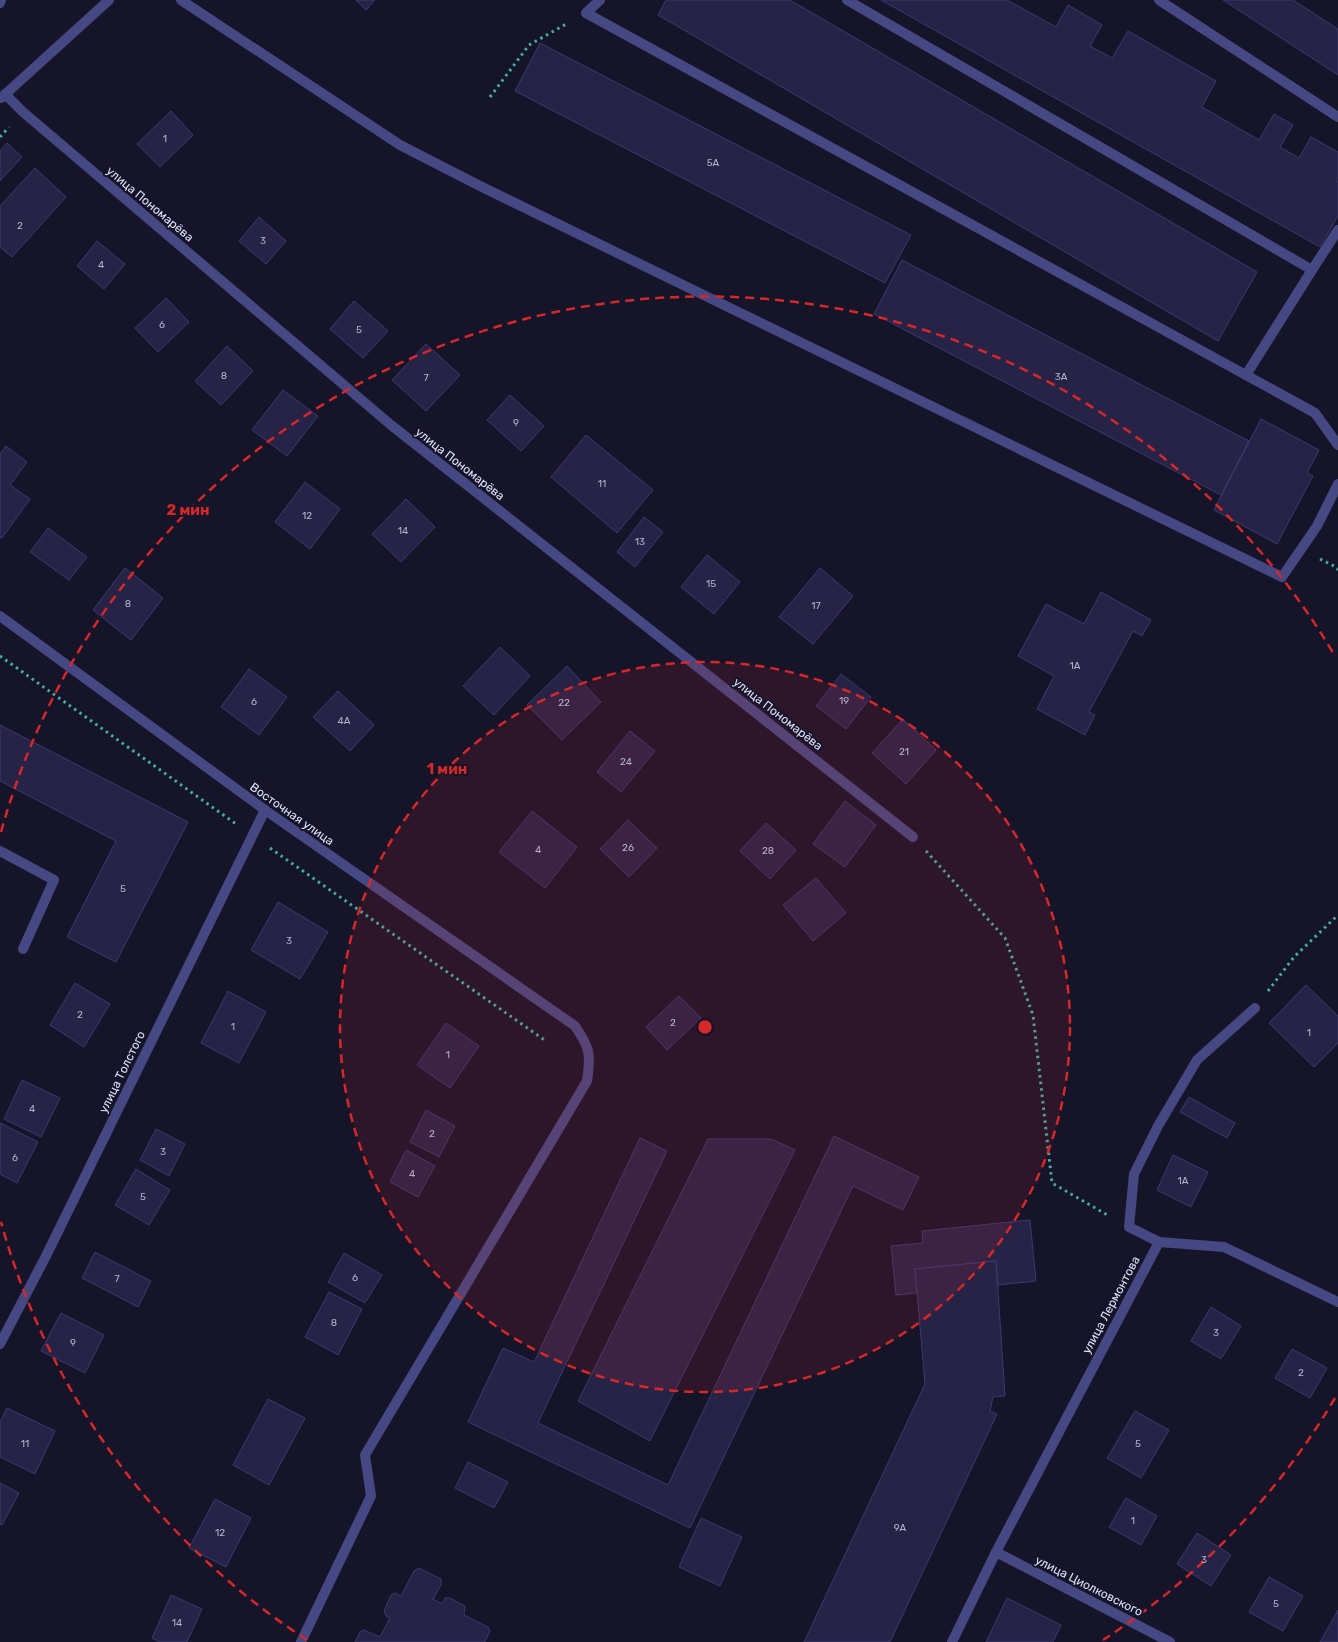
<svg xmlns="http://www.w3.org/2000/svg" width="1338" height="1642" viewBox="0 0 1338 1642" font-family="Rubik,sans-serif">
  <rect width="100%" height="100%" fill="#161429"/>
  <g fill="#272347" stroke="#3e3870">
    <polygon points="356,0 375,0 366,10"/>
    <polygon points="666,0 790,0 1257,272 1218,341 658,15"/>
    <polygon points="881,0 1007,0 1056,27 1068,5 1102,25 1090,46 1112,58 1128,31 1216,81 1202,107 1259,140 1274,114 1293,125 1280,147 1299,158 1311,137 1338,152 1338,176 1336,181 1338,182 1338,216 1320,247"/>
    <polygon points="1223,0 1293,0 1338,29 1338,75"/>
    <polygon points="540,43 911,235 885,283 515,91"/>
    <polygon points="171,111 193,135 160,167 137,144"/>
    <polygon points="7,143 22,157 0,181 0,151"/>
    <polygon points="35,168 66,197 12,257 0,247 0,206"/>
    <polygon points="259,217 286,241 266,264 239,241"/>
    <polygon points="97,241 125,264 104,289 77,266"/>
    <polygon points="902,260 1249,441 1221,495 874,314"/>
    <polygon points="166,298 189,322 158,352 135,328"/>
    <polygon points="354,301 388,331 363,358 330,329"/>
    <polygon points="426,344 460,375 426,411 392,380"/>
    <polygon points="227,346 253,371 221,405 195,381"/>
    <polygon points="283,390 318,416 287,456 252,430"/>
    <polygon points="510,395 544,426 521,451 487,420"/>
    <polygon points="1261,419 1319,450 1307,473 1313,476 1277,544 1214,510"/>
    <polygon points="586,435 653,490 617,533 551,477"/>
    <polygon points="6,446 27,462 10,485 30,499 2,538 0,537 0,454"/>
    <polygon points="305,482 340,509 310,549 275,522"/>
    <polygon points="406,499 435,527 401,562 372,534"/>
    <polygon points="644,517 663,532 635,567 617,552"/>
    <polygon points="48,528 87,557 69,580 30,552"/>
    <polygon points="707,555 740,582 714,614 681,587"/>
    <polygon points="125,568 163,598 131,640 93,610"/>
    <polygon points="820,568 853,596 813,644 779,617"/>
    <polygon points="1101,592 1151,620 1142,636 1133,631 1089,712 1095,715 1085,735 1037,709 1054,676 1018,656 1046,604 1084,624"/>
    <polygon points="500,647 530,676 494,715 463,686"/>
    <polygon points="567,666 601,702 562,740 527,705"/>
    <polygon points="249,669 287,697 259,735 221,707"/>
    <polygon points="841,674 871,697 846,729 816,706"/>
    <polygon points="338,691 374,725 350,751 313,717"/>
    <polygon points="903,719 936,750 906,784 872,753"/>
    <polygon points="0,725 188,822 116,962 67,937 116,841 0,781"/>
    <polygon points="630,731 655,751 621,792 597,772"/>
    <polygon points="845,801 876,825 845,867 813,844"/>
    <polygon points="532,811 577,847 545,888 499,852"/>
    <polygon points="628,820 657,848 629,877 600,849"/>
    <polygon points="766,823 796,850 770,879 740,851"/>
    <polygon points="816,878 846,913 813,941 783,905"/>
    <polygon points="278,902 328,932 300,979 251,950"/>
    <polygon points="75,983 110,1004 84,1047 50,1025"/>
    <polygon points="1306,985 1338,1016 1338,1043 1314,1067 1269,1023"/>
    <polygon points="228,991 266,1012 239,1063 201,1043"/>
    <polygon points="679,996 701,1018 667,1050 646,1027"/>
    <polygon points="446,1023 479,1046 450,1088 417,1065"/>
    <polygon points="22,1080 60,1098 41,1137 4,1119"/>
    <polygon points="1189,1097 1235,1123 1227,1138 1180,1112"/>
    <polygon points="426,1110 455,1126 439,1157 410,1142"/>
    <polygon points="0,1123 38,1142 17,1183 0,1174"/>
    <polygon points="156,1129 185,1144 169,1176 140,1160"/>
    <polygon points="834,1136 919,1177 903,1210 853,1186 690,1528 468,1422 503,1348 534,1362 640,1138 667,1151 538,1423 668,1485"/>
    <polygon points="708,1139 771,1139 795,1150 650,1441 578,1401"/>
    <polygon points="406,1150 435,1166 418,1197 390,1182"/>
    <polygon points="1173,1155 1208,1172 1191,1207 1157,1190"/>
    <polygon points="136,1169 170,1190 149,1225 115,1205"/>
    <polygon points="1030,1220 1036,1281 998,1285 996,1261 915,1269 917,1293 896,1295 891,1246 923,1243 922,1231"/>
    <polygon points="95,1252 151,1281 138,1307 82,1278"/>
    <polygon points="344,1253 382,1275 365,1303 328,1282"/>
    <polygon points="996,1261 1005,1396 993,1397 990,1411 997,1414 890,1642 804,1642 925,1384 915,1269"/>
    <polygon points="329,1292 362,1309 338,1355 305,1337"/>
    <polygon points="1211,1307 1241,1326 1221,1359 1191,1341"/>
    <polygon points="61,1313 104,1335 85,1373 41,1351"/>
    <polygon points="1292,1349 1327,1368 1310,1398 1275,1378"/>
    <polygon points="268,1399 305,1418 269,1485 233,1465"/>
    <polygon points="7,1408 55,1431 35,1474 0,1457 0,1422"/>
    <polygon points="1135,1411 1169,1430 1141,1478 1107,1458"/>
    <polygon points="468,1462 508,1482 494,1508 455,1488"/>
    <polygon points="0,1483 19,1493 2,1525 0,1524"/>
    <polygon points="1126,1498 1157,1516 1141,1545 1109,1527"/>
    <polygon points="215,1499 251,1518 226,1567 189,1548"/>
    <polygon points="701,1518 742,1537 720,1586 679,1567"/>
    <polygon points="1197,1533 1231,1555 1211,1586 1177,1564"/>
    <polygon points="419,1568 441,1579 441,1585 433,1599 442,1604 445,1598 450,1598 465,1606 464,1615 488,1627 490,1631 485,1642 355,1642 360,1632 364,1630 380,1637 390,1618 386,1616 384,1611 391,1595 395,1593 401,1596 414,1571"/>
    <polygon points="1269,1577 1303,1596 1283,1631 1249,1612"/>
    <polygon points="171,1595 202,1609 187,1642 160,1642 152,1638"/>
    <polygon points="1007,1598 1061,1625 1053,1642 986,1642"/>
    <polygon points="1338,1610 1338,1642 1320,1642"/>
  </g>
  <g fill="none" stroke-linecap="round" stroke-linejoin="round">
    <g stroke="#41ae9e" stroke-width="3" stroke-dasharray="2.5 4" stroke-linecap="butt">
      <polyline points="490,97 529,45 568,23"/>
      <polyline points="0,137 9,127"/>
      <polyline points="1320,559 1336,567 1338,570"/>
      <polyline points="0,656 236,824"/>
      <polyline points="270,848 546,1041"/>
      <polyline points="926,851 1005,938 1033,1015 1052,1183 1109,1216"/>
      <polyline points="1268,991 1294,957 1338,915"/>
    </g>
    <g stroke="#454882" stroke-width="10">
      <polyline points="600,0 586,13 1315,413 1338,445"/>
      <polyline points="847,0 1312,270 1338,230"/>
      <polyline points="1159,0 1338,117"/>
      <polyline points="0,3 1,0"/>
      <polyline points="1246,375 1312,270"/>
      <polyline points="1282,577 1317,526 1338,484"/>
      <polyline points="0,851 54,880 23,949"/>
    </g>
    <g stroke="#454882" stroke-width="10">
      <polyline points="181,0 400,145 480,186 1282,577"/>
      <polyline points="5,94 23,112 391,425 913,837"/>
      <polyline points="1,98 109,0"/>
      <path d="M0,616l265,194 310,216c15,22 16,28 12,55l-222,374 6,41 -70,146"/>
      <polyline points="1255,1008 1197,1060 1158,1126 1134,1174 1129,1227 1159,1242 1224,1247 1338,1302"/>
      <polyline points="0,1344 46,1256 265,810"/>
      <polyline points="996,1552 1170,1642"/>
      <polyline points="952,1642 996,1552 1159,1242"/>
    </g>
  </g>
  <circle cx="705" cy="1027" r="365" fill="#d62828" fill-opacity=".12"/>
  <g fill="none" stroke="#d62828" stroke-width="2.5" stroke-dasharray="9 6">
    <circle cx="705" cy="1027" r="365"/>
    <path d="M1335 1398A731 731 0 0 1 1103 1640M307 1640A731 731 0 0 1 1 1222M1 832A731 731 0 0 1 1335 656"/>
  </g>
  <g text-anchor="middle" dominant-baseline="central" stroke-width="4" stroke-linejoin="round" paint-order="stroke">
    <g font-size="10" fill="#b2b1ce">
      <text x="165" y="139">1</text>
      <text x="713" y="163">5А</text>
      <text x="20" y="226">2</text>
      <text x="263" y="241">3</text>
      <text x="101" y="265">4</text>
      <text x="162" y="325">6</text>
      <text x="359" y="330">5</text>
      <text x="224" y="376">8</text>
      <text x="1061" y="377">3А</text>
      <text x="426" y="378">7</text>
      <text x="516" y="423">9</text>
      <text x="602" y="484">11</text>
      <text x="307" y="516">12</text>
      <text x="403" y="531">14</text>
      <text x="640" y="542">13</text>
      <text x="711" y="584">15</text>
      <text x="128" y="604">8</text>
      <text x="816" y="606">17</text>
      <text x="1075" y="666">1А</text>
      <text x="844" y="701">19</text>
      <text x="254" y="702">6</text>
      <text x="564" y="703">22</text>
      <text x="344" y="721">4А</text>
      <text x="904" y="752">21</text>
      <text x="626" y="762">24</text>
      <text x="628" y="848">26</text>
      <text x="538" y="850">4</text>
      <text x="768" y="851">28</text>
      <text x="123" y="889">5</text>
      <text x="289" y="941">3</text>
      <text x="80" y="1015">2</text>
      <text x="673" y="1023">2</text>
      <text x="233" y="1027">1</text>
      <text x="1309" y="1033">1</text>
      <text x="448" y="1055">1</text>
      <text x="32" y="1109">4</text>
      <text x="432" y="1134">2</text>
      <text x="163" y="1152">3</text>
      <text x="15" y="1158">6</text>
      <text x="412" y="1174">4</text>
      <text x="1183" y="1181">1А</text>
      <text x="143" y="1197">5</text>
      <text x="355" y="1278">6</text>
      <text x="117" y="1279">7</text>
      <text x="334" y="1323">8</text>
      <text x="1216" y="1333">3</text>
      <text x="73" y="1343">9</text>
      <text x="1301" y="1373">2</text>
      <text x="25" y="1444">11</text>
      <text x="1138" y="1444">5</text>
      <text x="1133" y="1521">1</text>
      <text x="900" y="1528">9А</text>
      <text x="220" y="1533">12</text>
      <text x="1204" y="1560">3</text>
      <text x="1276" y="1604">5</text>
      <text x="177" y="1623">14</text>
    </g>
    <g font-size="12" fill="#e1e0fb" stroke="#161429">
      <text transform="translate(150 204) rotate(40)">улица Пономарёва</text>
      <text transform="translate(460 464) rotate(38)">улица Пономарёва</text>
      <text transform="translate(778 714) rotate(38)">улица Пономарёва</text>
      <text transform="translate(292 814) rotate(35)">Восточная улица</text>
      <text transform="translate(122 1072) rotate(-64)">улица Толстого</text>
      <text transform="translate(1111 1305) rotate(-62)">улица Лермонтова</text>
      <text transform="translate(1089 1586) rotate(27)">улица Циолковского</text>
    </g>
  </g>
  <circle cx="705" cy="1027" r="8" fill="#d62828" stroke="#161429" stroke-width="2.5"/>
  <g font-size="15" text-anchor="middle" font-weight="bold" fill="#d62828" stroke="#161429" stroke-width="4" stroke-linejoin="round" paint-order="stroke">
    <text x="188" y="515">2 мин</text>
    <text x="447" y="774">1 мин</text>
  </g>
</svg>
